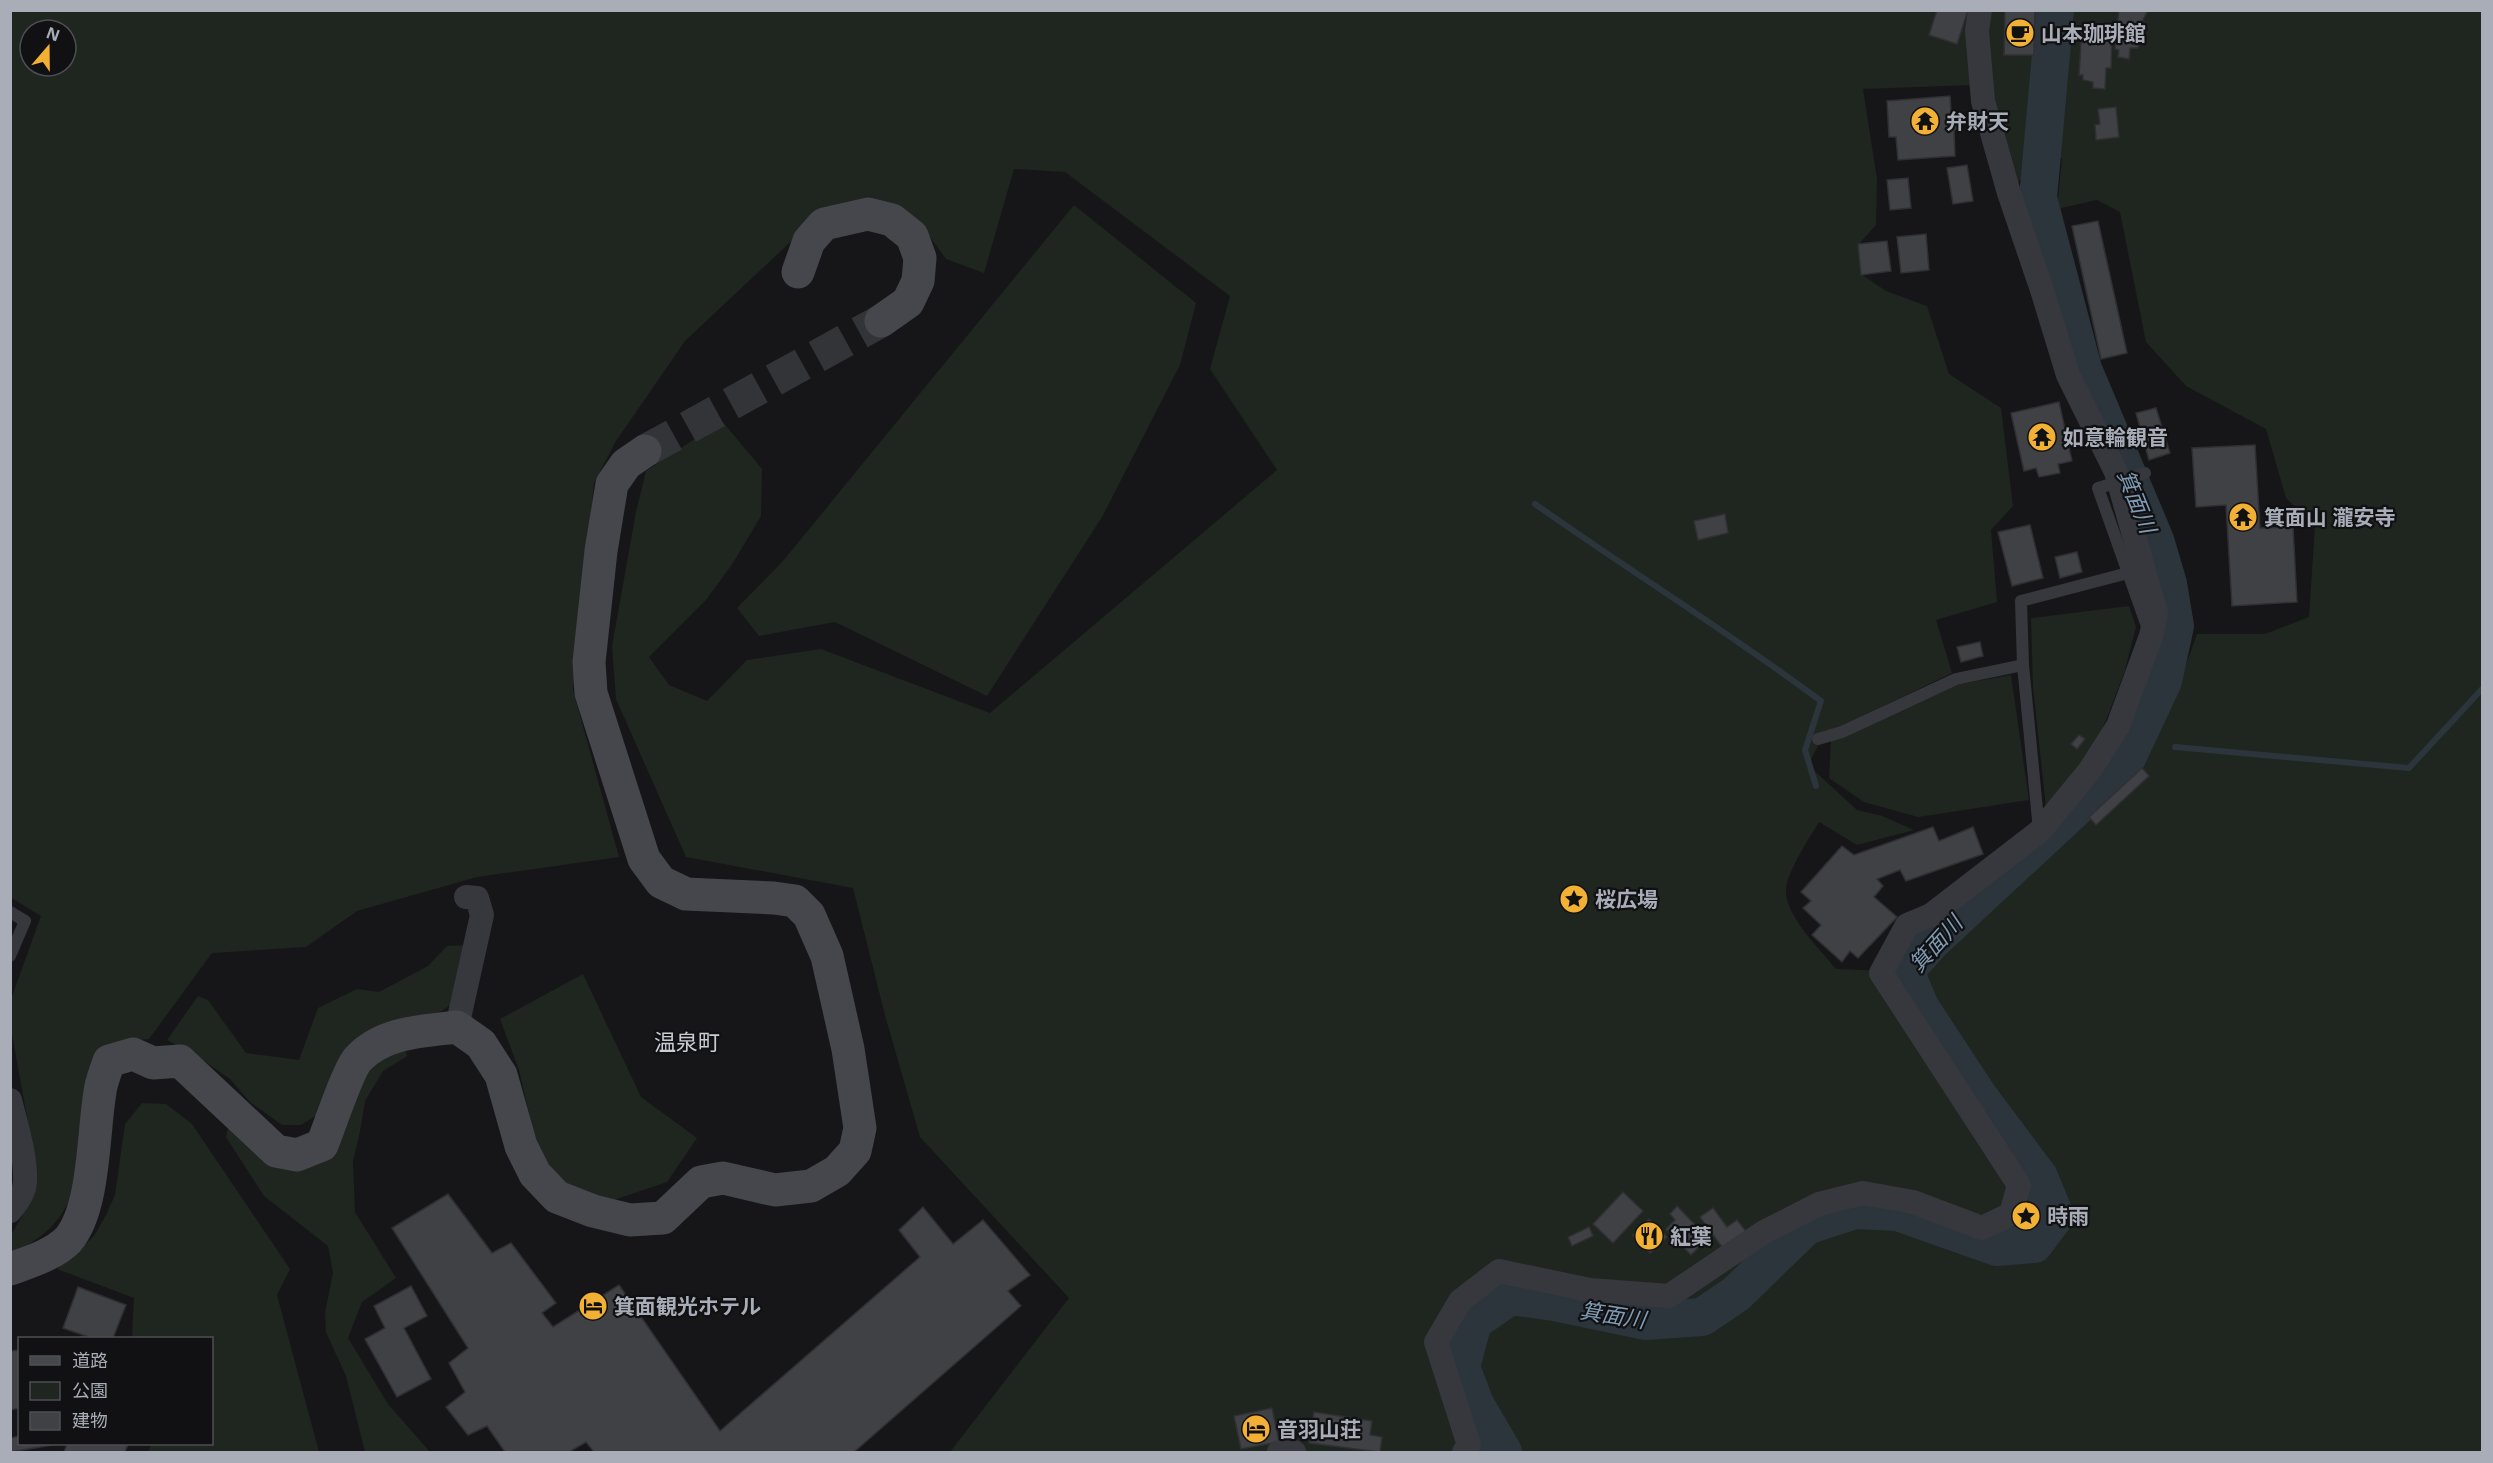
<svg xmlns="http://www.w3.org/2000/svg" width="2493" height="1463" viewBox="0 0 2493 1463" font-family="'Noto Sans','Noto Sans JP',sans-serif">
  <rect width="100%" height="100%" fill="#161618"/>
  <g fill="#1e261f" fill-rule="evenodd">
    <path d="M10,11h2472v1441h-1532l119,-154 -149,-161 -34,-118 -33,-131 -167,-31 -70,-158 -4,-53 24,-134 10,-41 76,-50 40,48 -1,47 -28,47 -27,37 -57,57 20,28 38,16 40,-41 74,-11 169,64 287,-243 -67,-101 20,-73 -165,-124 -51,-3 -30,104 -38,-14 -27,-37 -102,-5 -132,124 -69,100 -22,42 -21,207 46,167 -142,20 -120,34 -51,36 -94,6 -63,86 -25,2 -54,158c-15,31 -31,39 -59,56v-20l17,-29 7,-45 -24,-132v-30l30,-83 -31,-19zM30,30h36v36h-36zM1971,85l27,107 64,-34 -5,51 40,-9 23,12 26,130 40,44 80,43 20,69 29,28 -6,91 -44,17h-68l-19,53 -36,81 -228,204 -78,-3c-16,-20 -48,-50 -50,-76 -2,-17 24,-56 33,-71l38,23 57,-15 -32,-14 -25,-6 -49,-45 13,-25 27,-17 104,-50 -16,-53 61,-18 -6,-72 22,-24 -12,-98 -52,-34 -22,-68 -41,-15 -25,-17 -3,-29 18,-20 1,-46 -14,-90z"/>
    <polygon points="1074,205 1196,303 1180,365 1102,517 987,696 835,622 759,636 737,608 783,561"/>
    <polygon points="2129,606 2136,627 2125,670 2107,718 2091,753 2046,808 2033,687 2031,618"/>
    <polygon points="2011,675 2029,800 1918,817 1864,802 1829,778 1831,740 1960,684"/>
    <polygon points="468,945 453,1003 432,1018 391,1027 320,1113 301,1125 282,1125 250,1102 230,1079 197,1056 167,1040 198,996 208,1000 246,1053 299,1060 318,1008 357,989 379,992 428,966 447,946"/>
    <polygon points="583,974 641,1097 697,1138 667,1182 611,1201 561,1186 538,1152 519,1070 500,1019"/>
    <polygon points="404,1043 407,1056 383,1071 365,1101 360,1131 353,1162 355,1212 396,1278 362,1302 348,1338 388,1404 430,1452 365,1452 346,1376 326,1332 325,1312 333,1273 328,1246 264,1196 226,1137 228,1128 306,1161 362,1065"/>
    <polygon points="142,1103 166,1104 192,1124 290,1269 277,1295 319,1452 148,1452 151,1444 212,1444 212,1338 132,1338 134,1298 57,1269 94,1236 106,1215 115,1195 125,1124"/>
  </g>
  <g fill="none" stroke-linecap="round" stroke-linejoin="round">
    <g stroke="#2c353c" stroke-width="6">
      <path d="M1535,504c95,67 193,128 286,197l-16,49 11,36"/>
      <polyline points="2175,747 2409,768 2482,689"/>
    </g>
    <polyline stroke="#2c353c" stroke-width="38" points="1503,1452 1475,1404 1461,1367 1473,1322 1510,1296 1554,1302 1645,1321 1702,1317 1736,1294 1806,1226 1855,1210 1898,1212 1997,1247 2034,1244 2055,1216 2039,1177 1977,1094 1920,1007 1905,971 1931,942 2125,762 2163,681 2175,626 2168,584 2155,540 2083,369 2038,198 2055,10"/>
  </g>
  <g fill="#404145" stroke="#303034" stroke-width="1.5">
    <polygon points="1937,10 1968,10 1957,44 1929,35"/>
    <polygon points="2005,10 2035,10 2034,55 2004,55"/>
    <polygon points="2119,10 2148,10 2142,22 2138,48 2130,48 2129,59 2118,57 2119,50 2115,49"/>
    <polygon points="2082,28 2112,29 2111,68 2106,68 2105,89 2093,88 2093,82 2083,80 2083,75 2079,75"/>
    <polygon points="1950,96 1951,112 1961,111 1962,129 1954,130 1955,156 1898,160 1896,137 1889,137 1887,101"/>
    <polygon points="2116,107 2119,137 2096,140 2095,125 2100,124 2098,109"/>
    <polygon points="1967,165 1973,201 1953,204 1947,168"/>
    <polygon points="1908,178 1911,208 1890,210 1887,180"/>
    <polygon points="2098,221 2127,353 2101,359 2072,226"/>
    <polygon points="1926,234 1929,270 1901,273 1897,237"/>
    <polygon points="1887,241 1891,271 1861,275 1858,244"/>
    <polygon points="2059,402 2072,461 2058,464 2060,473 2039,477 2036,468 2024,471 2011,413"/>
    <polygon points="2156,408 2170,453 2149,460 2136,413"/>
    <polygon points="2255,445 2260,528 2293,527 2297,602 2232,606 2226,505 2196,507 2192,448"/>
    <polygon points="1725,514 1728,533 1698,540 1694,521"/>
    <polygon points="2030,525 2043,578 2012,586 1998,532"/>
    <polygon points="2077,552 2082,572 2060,578 2055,557"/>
    <polygon points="1980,642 1983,656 1961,662 1957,647"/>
    <polygon points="2079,735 2085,739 2077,749 2071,744"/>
    <polygon points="2142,768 2149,776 2096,825 2089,817"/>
    <polygon points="1933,827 1939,841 1973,827 1983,854 1906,881 1900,870 1877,879 1883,886 1874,897 1897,917 1858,958 1850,951 1842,962 1812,935 1821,925 1803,908 1811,901 1801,892 1842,846 1854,855"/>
    <polygon points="1623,1192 1643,1211 1613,1243 1593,1224"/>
    <polygon points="448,1194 492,1253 511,1243 556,1303 542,1313 553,1327 619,1285 720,1431 920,1257 899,1230 923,1207 953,1244 983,1220 1030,1275 1008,1291 1021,1306 854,1452 594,1452 586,1442 569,1452 505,1452 487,1426 468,1435 446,1407 465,1392 449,1363 468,1348 392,1228"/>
    <polygon points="1677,1206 1708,1238 1691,1255 1666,1229 1675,1220 1670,1214"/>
    <polygon points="1713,1208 1727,1227 1737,1220 1748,1234 1725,1251 1700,1217"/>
    <polygon points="1649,1219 1667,1237 1650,1253 1633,1235"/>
    <polygon points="1589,1227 1593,1236 1572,1246 1568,1237"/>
    <polygon points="411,1286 427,1316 404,1328 431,1379 397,1397 365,1339 385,1328 374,1306"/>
    <polygon points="78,1287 126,1305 113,1338 75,1338 86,1336 63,1328"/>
    <polygon points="20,1350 20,1408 10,1410 10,1351"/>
    <polygon points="1272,1408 1279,1442 1241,1449 1234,1416"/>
    <polygon points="1314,1412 1372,1421 1370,1435 1382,1437 1380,1452 1309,1443"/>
    <polygon points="20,1436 20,1444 58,1444 10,1452 10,1438"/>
    <polygon points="67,1444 128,1444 125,1452 64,1452"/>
  </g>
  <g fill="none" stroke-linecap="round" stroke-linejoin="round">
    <polyline stroke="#333438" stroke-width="33" stroke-dasharray="33 16" stroke-linecap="butt" points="645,451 881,321"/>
    <g stroke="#37383d" stroke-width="12">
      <polyline points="2105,486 2098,488 2148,629"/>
      <polyline points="2023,665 2021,601 2128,573"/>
      <polyline points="1818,739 1842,732 1956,679 2023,665 2039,830"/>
      <polyline points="10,912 25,921 10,956"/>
    </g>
    <g stroke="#37383d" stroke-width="24">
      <polyline points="457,1027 482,915 477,898 466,897"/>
      <path d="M10,1100c6,24 16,56 15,81 0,11 -8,22 -15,30"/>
      <polyline points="1279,1452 1294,1452"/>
      <polyline points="1464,1452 1469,1445 1436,1342 1460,1301 1499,1271 1590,1290 1669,1296 1764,1232 1819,1204 1863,1193 1913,1202 1982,1228 2011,1214 2019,1185 1881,973 1907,925 1931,915 2040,831 2090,770 2118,726 2151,636 2156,613 2116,472 2068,375 2042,290 2009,193 1983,101 1977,31 1980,10"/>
    </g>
    <g stroke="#45474d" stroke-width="33">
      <polyline points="798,272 809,241 824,224 868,214 892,220 912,236 920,258 918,281 908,302 881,321"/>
      <path d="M10,1269c19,-7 43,-14 58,-29 27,-31 25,-108 32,-148 1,-10 6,-21 9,-31l24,-7 20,9 27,-2 96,90 21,4 25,-10c7,-17 26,-75 36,-86 25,-27 65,-28 99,-32l24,17 20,31 20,71 14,28 22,23 36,14 37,9 33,-2 38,-36 22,-4 52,12 36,-4 26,-15 18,-20 5,-23 -12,-79 -21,-93 -18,-41 -14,-14 -21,-3 -88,-4 -25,-12 -17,-23 -53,-166 -2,-31 12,-111 11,-67 14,-20 19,-13"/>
    </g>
    <polyline stroke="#37383d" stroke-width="12" points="2105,486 2145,473"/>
  </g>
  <defs>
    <g id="cafe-disc" transform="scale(1.5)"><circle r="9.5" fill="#f2b134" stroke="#111113"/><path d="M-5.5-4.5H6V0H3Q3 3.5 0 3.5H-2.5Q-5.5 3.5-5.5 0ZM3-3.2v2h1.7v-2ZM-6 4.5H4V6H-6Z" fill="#111"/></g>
    <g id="temple-disc" transform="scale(1.5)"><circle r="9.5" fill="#f2b134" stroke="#111113"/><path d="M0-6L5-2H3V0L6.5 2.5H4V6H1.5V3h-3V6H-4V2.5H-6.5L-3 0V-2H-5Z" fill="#111"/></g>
    <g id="sight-disc" transform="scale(1.5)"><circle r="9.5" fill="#f2b134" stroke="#111113"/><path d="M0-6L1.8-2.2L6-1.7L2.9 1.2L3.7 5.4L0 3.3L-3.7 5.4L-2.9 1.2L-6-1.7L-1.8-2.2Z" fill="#111"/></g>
    <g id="restaurant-disc" transform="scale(1.5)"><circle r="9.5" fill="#f2b134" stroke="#111113"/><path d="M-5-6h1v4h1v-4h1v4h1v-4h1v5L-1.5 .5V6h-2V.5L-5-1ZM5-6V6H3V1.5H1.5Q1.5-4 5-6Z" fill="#111"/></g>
    <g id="hotel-disc" transform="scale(1.5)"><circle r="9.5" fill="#f2b134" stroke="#111113"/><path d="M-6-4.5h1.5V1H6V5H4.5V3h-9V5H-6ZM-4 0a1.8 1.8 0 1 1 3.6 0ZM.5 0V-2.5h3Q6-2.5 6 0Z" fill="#111"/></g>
  </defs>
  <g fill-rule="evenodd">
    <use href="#cafe-disc" x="2020" y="33"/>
    <use href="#temple-disc" x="1925" y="121"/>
    <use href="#temple-disc" x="2042" y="437"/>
    <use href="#temple-disc" x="2243" y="517"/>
    <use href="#sight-disc" x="1574" y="899"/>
    <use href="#sight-disc" x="2026" y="1216"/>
    <use href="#restaurant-disc" x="1649" y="1236"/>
    <use href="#hotel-disc" x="593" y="1306"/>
    <use href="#hotel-disc" x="1256" y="1429"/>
  </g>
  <g text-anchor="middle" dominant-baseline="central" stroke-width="4.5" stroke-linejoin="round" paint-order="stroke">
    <g font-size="21" font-weight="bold" fill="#a8adb8" stroke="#111113" text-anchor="start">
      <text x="2041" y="33">山本珈琲館</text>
      <text x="1946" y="121">弁財天</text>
      <text x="2063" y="437">如意輪観音</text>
      <text x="2264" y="517">箕面山 瀧安寺</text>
      <text x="1595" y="899">桜広場</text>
      <text x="2047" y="1216">時雨</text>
      <text x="1670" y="1236">紅葉</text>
      <text x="614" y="1306">箕面観光ホテル</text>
      <text x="1277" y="1429">音羽山荘</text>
    </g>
    <g font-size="22" font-style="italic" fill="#7f9bb3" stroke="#111113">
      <text transform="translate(2138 501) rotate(68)">箕面川</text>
      <text transform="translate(1935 943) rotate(-48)">箕面川</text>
      <text transform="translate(1613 1314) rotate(9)">箕面川</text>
    </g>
    <g font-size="22" fill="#c9ccd4" stroke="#111113">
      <text x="687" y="1041">温泉町</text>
    </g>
  </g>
  <rect width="2493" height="1463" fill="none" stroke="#a8adb8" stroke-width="24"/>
  <rect x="18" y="1337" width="195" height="108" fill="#111113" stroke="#4d4f55" stroke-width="1.5"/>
  <rect x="30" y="1356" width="30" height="9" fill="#45474d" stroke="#4d4f55" stroke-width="1.5"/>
  <text x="72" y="1367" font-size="18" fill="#a8adb8">道路</text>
  <rect x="30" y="1382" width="30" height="18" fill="#1e261f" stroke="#4d4f55" stroke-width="1.5"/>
  <text x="72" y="1397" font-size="18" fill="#a8adb8">公園</text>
  <rect x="30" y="1412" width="30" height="18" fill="#404145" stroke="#4d4f55" stroke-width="1.5"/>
  <text x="72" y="1427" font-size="18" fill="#a8adb8">建物</text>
  <g transform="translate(48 48) rotate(20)"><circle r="28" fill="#111113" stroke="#4d4f55" stroke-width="1.5"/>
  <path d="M0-4.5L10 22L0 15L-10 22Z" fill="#f2b134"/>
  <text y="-9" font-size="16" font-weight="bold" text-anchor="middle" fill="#a8adb8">N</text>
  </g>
</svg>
